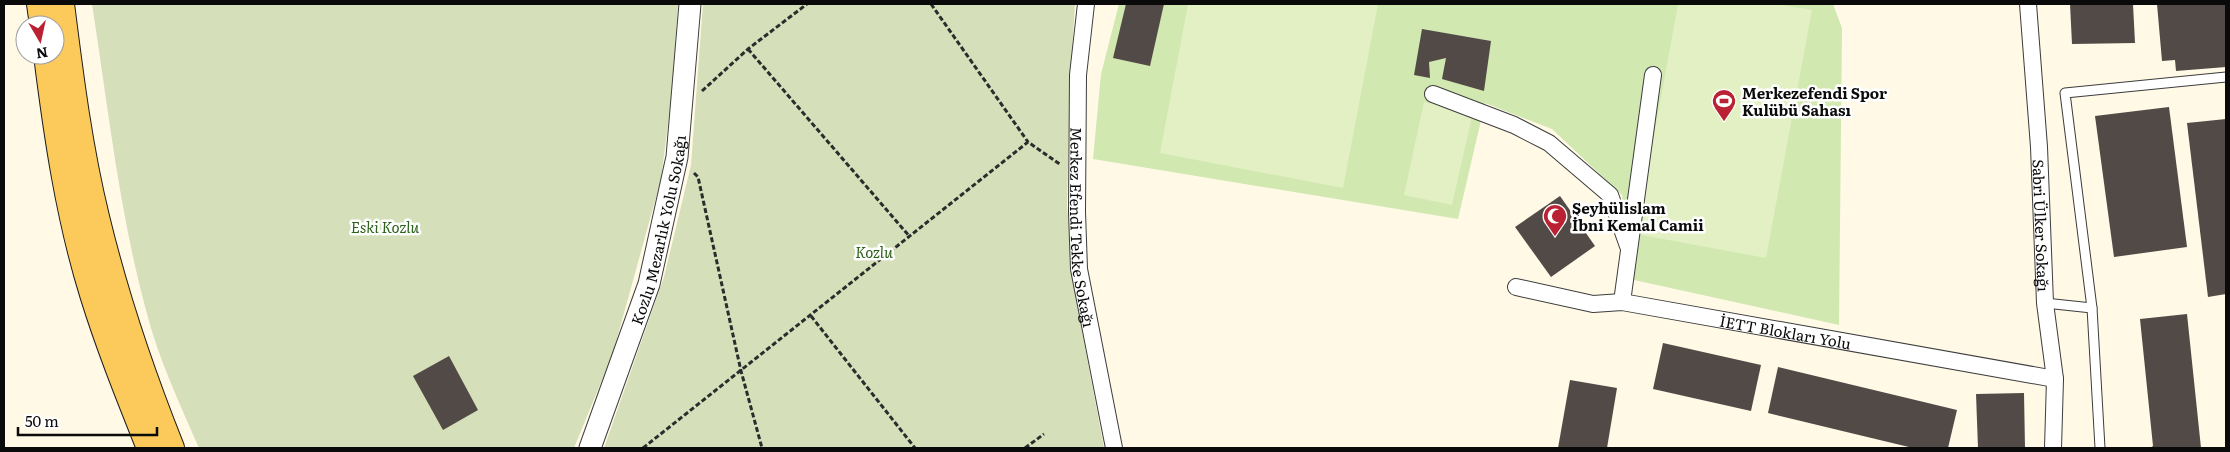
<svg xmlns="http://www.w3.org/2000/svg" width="2230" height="452" viewBox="0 0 2230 452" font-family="Literata,serif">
  <rect width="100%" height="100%" fill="#fff9e6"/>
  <polygon fill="#d1e8b1" points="1119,4 1833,4 1842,28 1839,325 1634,280 1622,195 1552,129 1485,103 1458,219 1093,159 1101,74"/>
  <g fill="#d5dfb9">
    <path d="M92,4h586l-6,88 -11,87 -48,174 -39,95h-375c-19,-44 -41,-90 -53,-138 -27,-99 -38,-204 -54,-306z"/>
    <polygon points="703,4 1075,4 1070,82 1067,206 1077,305 1104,448 604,448 664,277 691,165"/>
  </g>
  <g fill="#e3f0c3">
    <polygon points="1188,4 1378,4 1343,188 1160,153"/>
    <polygon points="1678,4 1776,4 1812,10 1766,258 1636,234"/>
    <polygon points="1424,102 1473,112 1452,205 1404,195"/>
  </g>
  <g fill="#524a46">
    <polygon points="1126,4 1164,4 1150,66 1113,58"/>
    <polygon points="2070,4 2133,4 2135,43 2072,44"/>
    <polygon points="2157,4 2226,4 2226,67 2176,71 2175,60 2162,61"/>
    <polygon points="1422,29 1491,41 1484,91 1442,79 1446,58 1429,62 1430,78 1414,75"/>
    <polygon points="2169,107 2187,247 2114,257 2095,116"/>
    <polygon points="2226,119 2226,294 2208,297 2187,123"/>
    <polygon points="1560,196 1595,246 1551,277 1515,227"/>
    <polygon points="2187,314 2201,448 2150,448 2153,446 2140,319"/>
    <polygon points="1663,343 1761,365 1751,411 1653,389"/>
    <polygon points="449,356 478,410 443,430 413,376"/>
    <polygon points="1778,367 1957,410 1948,448 1913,448 1768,413"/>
    <polygon points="1570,380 1617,388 1607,448 1558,448"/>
    <polygon points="2024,393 2025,448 1978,448 1976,394"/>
  </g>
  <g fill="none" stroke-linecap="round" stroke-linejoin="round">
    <g stroke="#3d3d3d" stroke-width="11">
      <g id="service">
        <polyline points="2045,303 2092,308"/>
        <polyline points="2100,448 2092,308 2065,93 2226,77"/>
      </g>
    </g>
    <g stroke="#3d3d3d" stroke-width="18">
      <g id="minor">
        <path id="s1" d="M1086,4l-8,71 -1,137 2,57 35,179"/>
        <path id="s2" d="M2028,4l11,143 6,156 10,76 -2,69"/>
        <polyline points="1433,94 1514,125 1549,143 1610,195 1628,246"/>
        <path id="s3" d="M1516,287l77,17 29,-2 433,77"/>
        <polyline points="1622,302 1653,75"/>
      </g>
    </g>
    <g stroke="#3d3d3d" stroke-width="23">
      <g id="tertiary">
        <path id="s4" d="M590,448l59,-164 28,-127 13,-153"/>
      </g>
    </g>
    <g stroke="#1b1b1b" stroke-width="28">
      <g id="primary">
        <polyline points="40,4 43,25"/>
        <path d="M61,4c9,71 18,144 35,213 19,79 45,156 75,231"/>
        <path d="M47,55c10,80 22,162 46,239 16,52 37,104 57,154"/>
      </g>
    </g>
    <g stroke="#2c2c2c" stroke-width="3" stroke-dasharray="5 2.5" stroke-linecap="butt">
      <polyline points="931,4 1028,142"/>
      <polyline points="748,49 910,237"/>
      <polyline points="702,91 748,49 807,4"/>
      <polyline points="694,173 698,177 741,371 762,448"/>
      <polyline points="811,316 915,448"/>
      <polyline points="643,448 1028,142 1061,165"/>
      <polyline points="1025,448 1044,434"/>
    </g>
    <use href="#service" stroke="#fff" stroke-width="9"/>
    <use href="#minor" stroke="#fff" stroke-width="16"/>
    <use href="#tertiary" stroke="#fff" stroke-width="21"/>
    <use href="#primary" stroke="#fbca5a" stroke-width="26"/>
  </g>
  <defs>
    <g id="stadium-pin" transform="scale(1.25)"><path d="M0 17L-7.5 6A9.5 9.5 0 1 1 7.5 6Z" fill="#ba2132" stroke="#fff"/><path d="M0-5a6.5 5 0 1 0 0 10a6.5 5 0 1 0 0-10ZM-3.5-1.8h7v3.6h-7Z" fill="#fff"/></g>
    <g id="mosque-pin" transform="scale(1.25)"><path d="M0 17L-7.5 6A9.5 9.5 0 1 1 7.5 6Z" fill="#ba2132" stroke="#fff"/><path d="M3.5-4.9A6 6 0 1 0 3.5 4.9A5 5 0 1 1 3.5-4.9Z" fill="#fff"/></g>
  </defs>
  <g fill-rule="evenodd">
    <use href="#stadium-pin" x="1724" y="101"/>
    <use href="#mosque-pin" x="1555" y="216"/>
  </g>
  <g text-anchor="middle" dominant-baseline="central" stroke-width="5" stroke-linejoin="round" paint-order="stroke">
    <g font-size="15" font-weight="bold" fill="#0a0a0a" stroke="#fff" text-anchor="start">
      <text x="1742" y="92">Merkezefendi Spor<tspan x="1742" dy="17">Kulübü Sahası</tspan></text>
      <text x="1572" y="207">Şeyhülislam<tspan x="1572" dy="17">İbni Kemal Camii</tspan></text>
    </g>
    <g font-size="15" font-style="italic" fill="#2d611b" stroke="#fff">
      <text x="385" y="226">Eski Kozlu</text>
      <text x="874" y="251">Kozlu</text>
    </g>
    <g font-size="15" fill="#0a0a0a" stroke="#fff">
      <text stroke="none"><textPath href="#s2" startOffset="222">Sabri Ülker Sokağı</textPath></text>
      <text stroke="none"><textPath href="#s1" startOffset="224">Merkez Efendi Tekke Sokağı</textPath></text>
      <text stroke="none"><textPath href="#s4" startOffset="229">Kozlu Mezarlık Yolu Sokağı</textPath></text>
      <text stroke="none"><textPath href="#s3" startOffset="274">İETT Blokları Yolu</textPath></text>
    </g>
  </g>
  <rect width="2230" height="452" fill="none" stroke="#0a0a0a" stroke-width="10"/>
  <g transform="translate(40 40) rotate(171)"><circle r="24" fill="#ffffff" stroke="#9d9d9d"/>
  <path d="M0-4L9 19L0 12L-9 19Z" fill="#ba2132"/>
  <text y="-8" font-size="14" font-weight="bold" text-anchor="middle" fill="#0a0a0a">N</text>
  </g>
  <path d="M18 427v8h139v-8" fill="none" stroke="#0a0a0a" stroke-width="2.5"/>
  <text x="25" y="427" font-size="15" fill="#0a0a0a" stroke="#ffffff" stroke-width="4" paint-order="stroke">50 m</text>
</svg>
